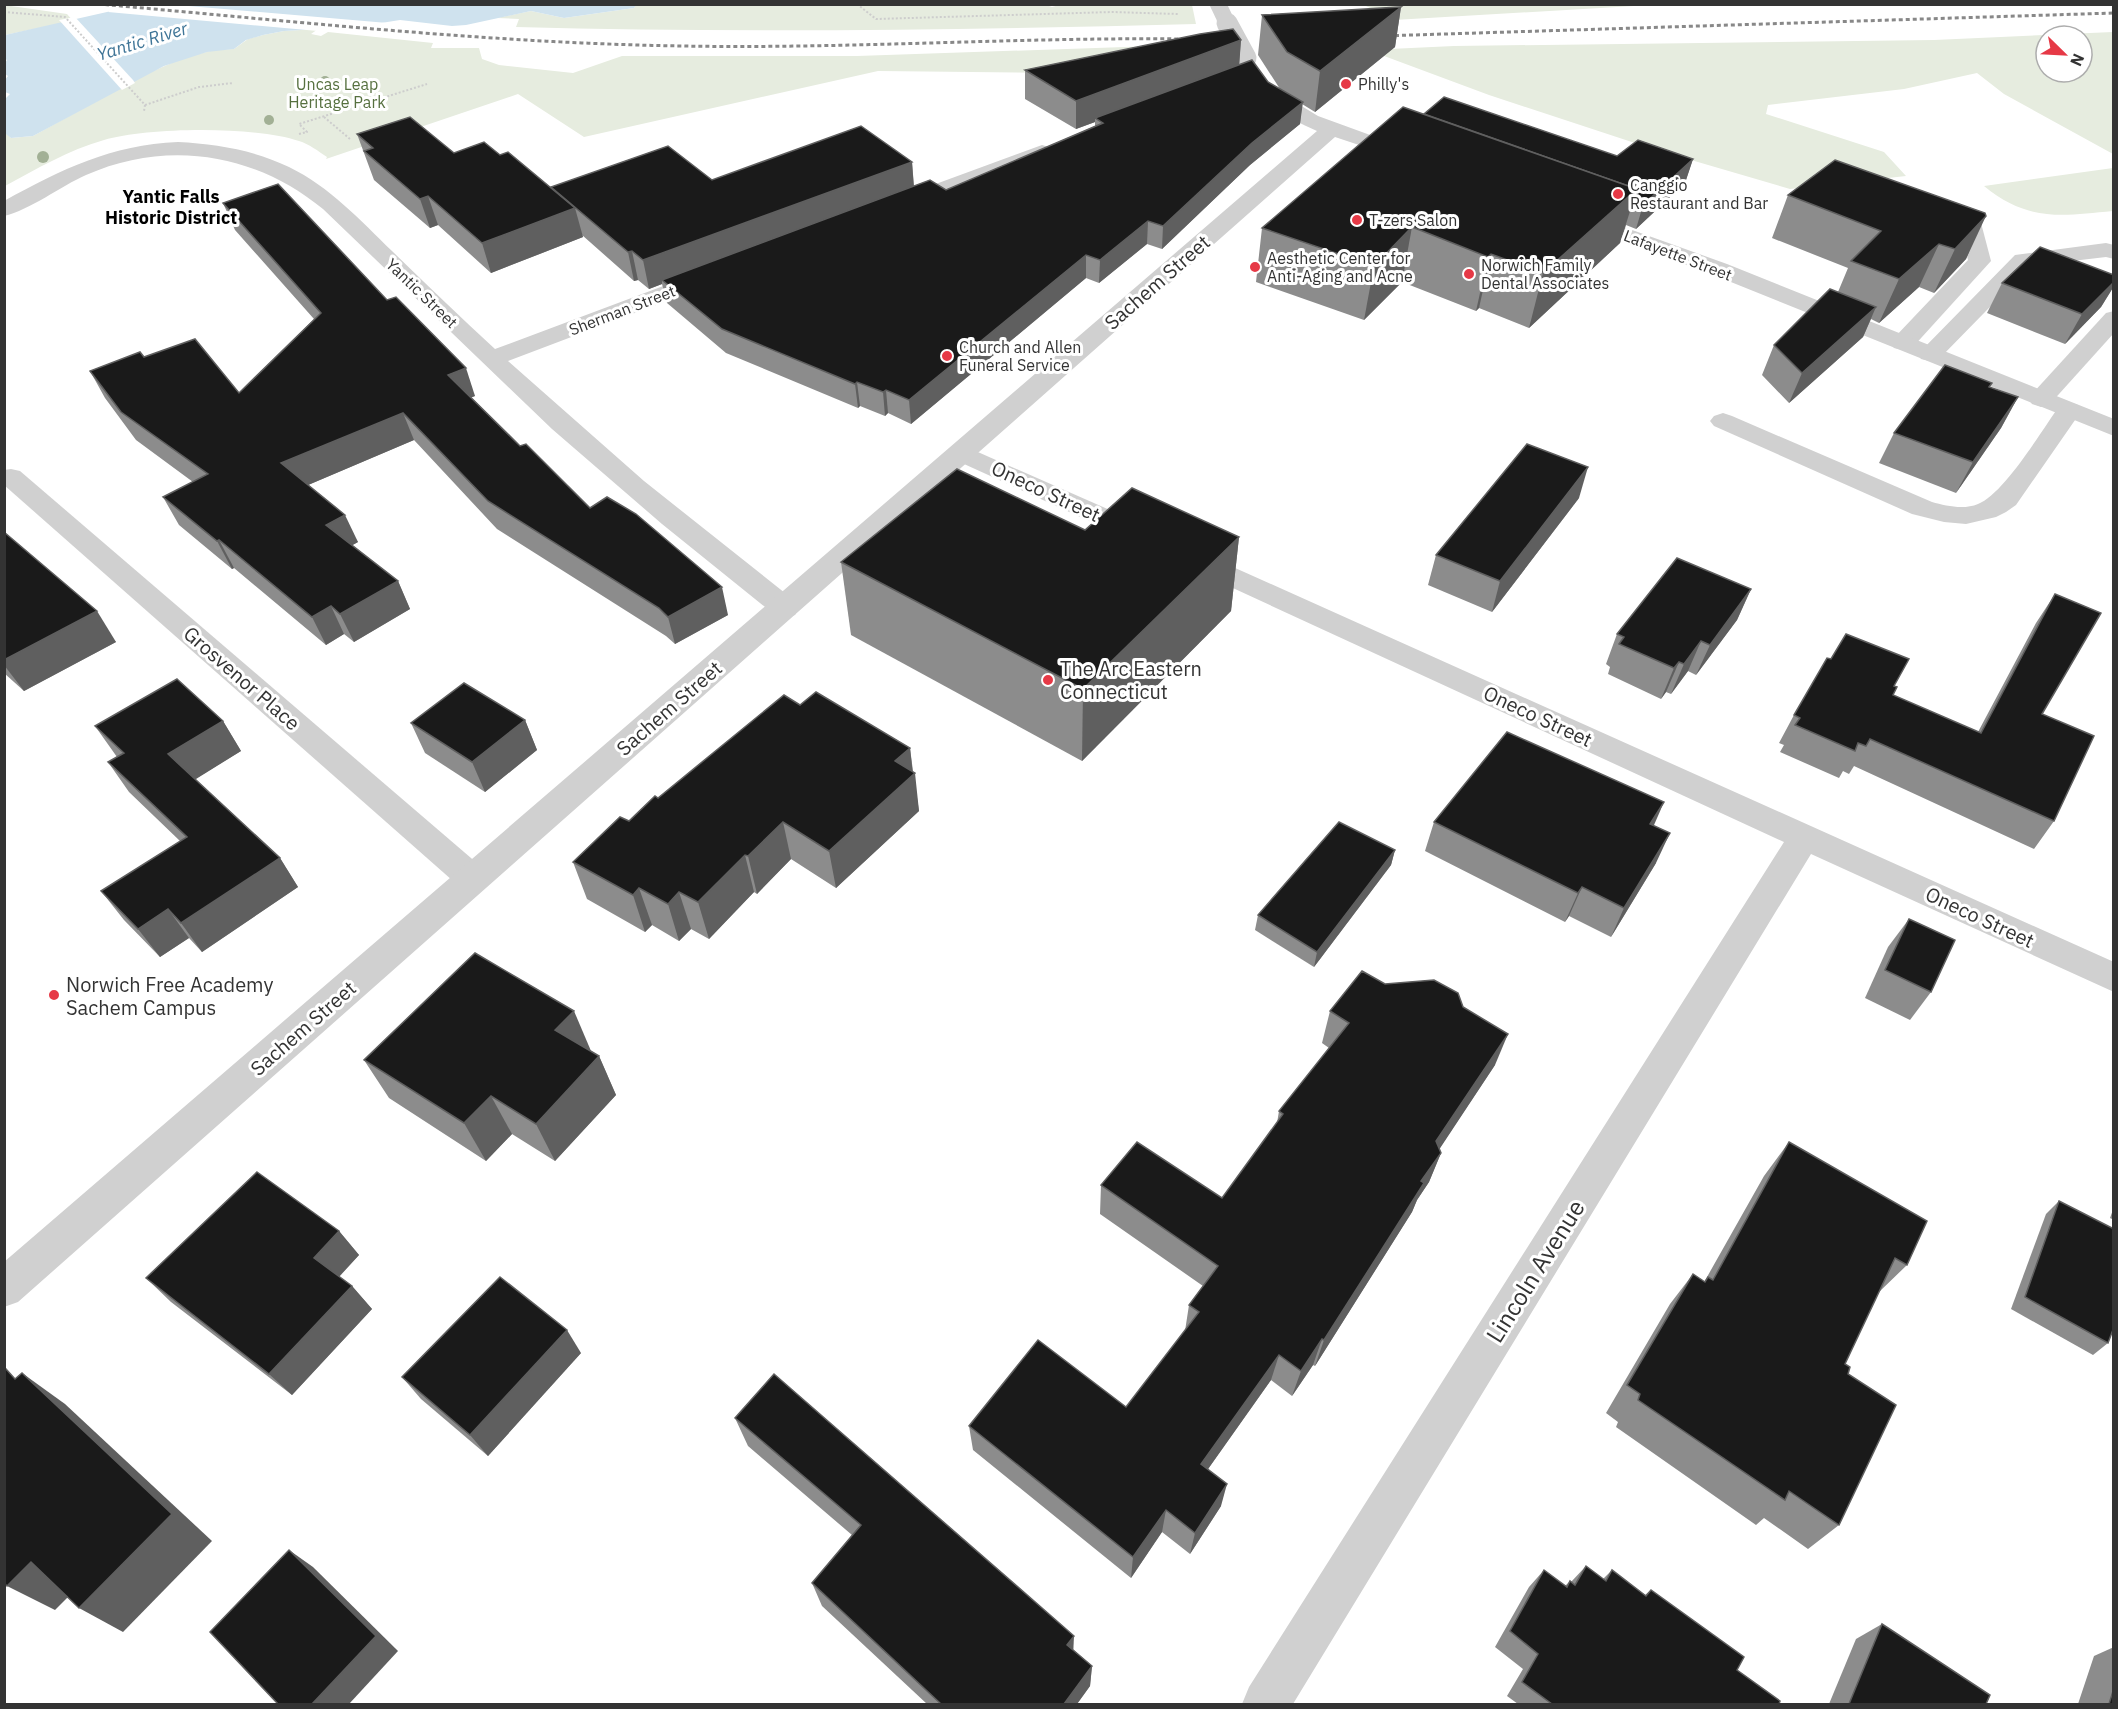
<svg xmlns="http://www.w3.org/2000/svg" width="2118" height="1709" viewBox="0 0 2118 1709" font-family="'IBM Plex Sans',sans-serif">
  <rect width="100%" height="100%" fill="#fff"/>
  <g fill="#e6ecdf" fill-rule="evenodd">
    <path d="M636,4h407l9,3 11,-3 129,1 4,19c-227,6 -453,9 -680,3l3,-8 -22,-1 34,-7 33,7 70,-10z"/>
    <polygon points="4,5 67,14 73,21 5,35"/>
    <polygon points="1364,5 1651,5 1394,20"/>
    <path d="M318,29l-7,5 10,2 7,-4 105,11 -2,5h48l3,11 17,6 74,8 49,-17h235l326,-11 -108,28 -197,-2 -294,66 -66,-43 -192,65 1,-2c-9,-6 -18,-13 -28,-16 -43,-15 -151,-14 -195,-1 -36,10 -67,29 -99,46l-1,-55 7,7 22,-2 109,-60 41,-18 31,-8 20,-1 14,-10 15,-4 21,-4z"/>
    <path d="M2113,32v122l-109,-60 -27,-21 -73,16 -136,16 -2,9 118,38 22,24 -116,13 -140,-41 -161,-53 -121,-45 86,-4 480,-6zM2046,36h36v36h-36z"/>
    <path d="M2113,168v43c-52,5 -85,11 -129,-25z"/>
  </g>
  <polygon fill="#cfe2ee" points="138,5 636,5 634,8 564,18 531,11 466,25 452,26 400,20 356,27 284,31 263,35 246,40 234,49 207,52 164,66 33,136 11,138 6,134 4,100 10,94 5,92 5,80 8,76 5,74 5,63 7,60 5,59 5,35"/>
  <g fill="#fff">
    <polygon points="126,4 177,5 399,24 329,32 108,12 115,7"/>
    <polygon points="75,17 133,80 135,83 122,90 59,20"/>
  </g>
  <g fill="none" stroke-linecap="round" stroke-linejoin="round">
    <g stroke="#cdcdcd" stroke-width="2" stroke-dasharray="2 2" stroke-linecap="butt">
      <polyline points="857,4 876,19 1112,12 1178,14"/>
      <polyline points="4,12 65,17 145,105 144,111"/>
      <polyline points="145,105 199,87 233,83"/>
      <polyline points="324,117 350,139"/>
      <polyline points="299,134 307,132 299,124 427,84"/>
    </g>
    <g fill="#d0d0d0" fill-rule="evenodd">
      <polygon points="1969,212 1977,214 1980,219 1991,261 1912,348 1903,350 1894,348 1891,343 1894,338 1968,260 1958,219 1961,214"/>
      <polygon points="2106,243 2114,245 2114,259 2106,257 2030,266 1939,359 1930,361 1921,359 1918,354 2015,255"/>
      <polygon points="2114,311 2114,333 2050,404 2041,407 2032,404 2028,399 2032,394 2106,313"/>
      <path d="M2069,402l9,3 4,5 -66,95 -10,7 -10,5 -30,7 -22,-2 -32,-8 -198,-88 -4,-5 4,-5 9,-3 9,3 200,86c14,4 32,8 46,2 26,-10 64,-74 82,-99z"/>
    </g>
    <g fill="#d0d0d0" fill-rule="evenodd">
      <path d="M178,142c38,2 76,8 111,25 41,20 71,53 103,84 34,33 68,66 103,98l203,-76 8,-2 8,2 4,5 -4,5 -206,78 136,120 151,120 4,7 -4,7 -10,3 -10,-3 -113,-91 -110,-95 -229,-220c-68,-56 -156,-70 -237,-34 -25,11 -56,35 -82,41v-15c58,-32 107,-56 174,-59z"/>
      <polygon points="1042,145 1049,147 1052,151 1049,155 911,209 903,211 895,209 892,204 895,199"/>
      <polygon points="962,445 1153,529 1157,535 1153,541 1143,544 1133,541 953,459 949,453 953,447"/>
      <polygon points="11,469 20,471 485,870 490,879 485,888 473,892 461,888 4,485 4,470"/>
      <polygon points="1195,550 2114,962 2114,992 1811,854 1293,1704 1242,1704 1249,1687 1784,842 1185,566 1181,559 1185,552"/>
    </g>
    <g fill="#d0d0d0" fill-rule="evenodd">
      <polygon points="1209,4 1227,4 1236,23 1234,27 1220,27"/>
      <path d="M1265,82l7,2 13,12 33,20 96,35 4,4 -4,4 -7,2 -72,-24 -1317,1165 -14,5v-45l1313,-1131c-22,-10 -47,-22 -62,-43l3,-4z"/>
      <polygon points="1582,212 1727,264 2114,419 2114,436 1711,274 1574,224 1571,219 1574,214"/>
    </g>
    <g stroke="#888" stroke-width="3" stroke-dasharray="4 3" stroke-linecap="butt">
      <path d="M98,4c194,17 389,39 584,42 168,3 335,-9 503,-7"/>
      <polyline points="1381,36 2114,13"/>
    </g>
    <polyline stroke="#d0d0d0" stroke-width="21" points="1227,23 1246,58"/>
  </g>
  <g fill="#a2b095">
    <circle cx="325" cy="81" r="5"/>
    <circle cx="269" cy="120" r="5"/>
    <circle cx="43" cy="157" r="6"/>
  </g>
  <g fill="#8c8c8c">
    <polygon points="1401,7 1395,47 1315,112 1302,104 1300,124 1250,165 1162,249 1147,244 1099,283 1086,278 911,424 888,413 885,416 860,406 858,408 726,353 667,303 662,284 649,289 638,280 634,281 582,235 583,237 491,273 438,225 430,228 374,180 357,134 454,153 500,155 552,188 551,187 712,180 912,162 914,186 946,190 1095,126 1095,122 1076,129 1025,99 1025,70 1241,40 1239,64 1280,89 1258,55 1262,15"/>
    <polygon points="1424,114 1617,156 1693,159 1685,183 1636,229 1626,225 1620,243 1529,328 1479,308 1476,311 1402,282 1364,320 1256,282 1262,228"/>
    <polygon points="1788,195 1985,213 1966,259 1934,293 1919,287 1879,323 1871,319 1863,337 1789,403 1762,375 1774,345 1838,292 1848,268 1772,238"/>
    <polygon points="223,203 475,396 471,397 520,446 590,508 728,615 675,644 666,636 497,529 414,440 308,485 358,542 352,545 398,581 410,609 354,642 344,634 326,645 234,568 232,569 179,525 163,497 193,482 136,440 105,398 90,371 144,357 239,393 314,319 235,230"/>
    <polygon points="2114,275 2114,286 2101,307 2065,344 1987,313 2002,283"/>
    <polygon points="1990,387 2018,397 2001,428 1956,493 1879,463 1894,433"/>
    <polygon points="1579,498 1492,612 1428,585 1436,555"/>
    <polygon points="1085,530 1239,537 1231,611 1082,761 851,635 841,562"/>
    <polygon points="4,532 116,642 24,691 4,673"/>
    <polygon points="1751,589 1737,620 1696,675 1688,671 1671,694 1666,692 1661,699 1608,674 1610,667 1606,664 1617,634"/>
    <polygon points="2055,594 2042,714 2054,821 2034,849 1854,766 1849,774 1843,771 1839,778 1780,752 1784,745 1779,743 1794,715 1894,686 1893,695 1978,732 2036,623"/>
    <polygon points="800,705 910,748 913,771 919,811 836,888 791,859 757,894 754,892 709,939 691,929 679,941 652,925 645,932 587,899 573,862 629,821 658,798"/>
    <polygon points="525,720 537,750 485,792 425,753 411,723"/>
    <polygon points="223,721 241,751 195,779 280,858 298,887 202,952 189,938 160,957 124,920 101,891 180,841 129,792 108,762 117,757 95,726"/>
    <polygon points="1434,822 1653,826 1656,863 1611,937 1569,916 1565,922 1425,851"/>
    <polygon points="1395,850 1391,865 1314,967 1255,930 1258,915"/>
    <polygon points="1909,919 1931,992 1910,1020 1865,998 1888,947"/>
    <polygon points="1385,984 1463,1007 1495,1065 1439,1149 1441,1153 1429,1182 1417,1200 1412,1212 1315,1366 1313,1365 1292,1396 1271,1380 1208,1469 1221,1506 1190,1554 1162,1532 1131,1578 973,1450 969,1426 1126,1407 1185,1331 1189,1305 1203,1286 1100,1214 1101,1185 1222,1198 1277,1123 1279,1111 1329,1048 1322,1043 1330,1011"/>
    <polygon points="591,1051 599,1056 616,1095 555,1161 512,1134 486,1161 389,1098 364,1060"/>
    <polygon points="1789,1142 1907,1265 1878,1293 1845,1364 1848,1374 1839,1525 1808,1549 1764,1518 1756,1525 1616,1427 1618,1422 1606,1413 1670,1304 1693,1274 1704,1282 1707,1277 1764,1176"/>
    <polygon points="2059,1201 2108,1343 2093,1355 2011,1309 2046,1214"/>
    <polygon points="2114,1207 2114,1220 2110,1218"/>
    <polygon points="339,1231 359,1255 339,1277 352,1286 372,1309 292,1395 171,1302 146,1278"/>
    <polygon points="581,1353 488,1456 421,1399 402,1377"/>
    <polygon points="735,1418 1074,1650 1092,1666 1090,1686 1077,1704 927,1704 822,1606 812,1583 852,1535 748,1446"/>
    <polygon points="1586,1566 1603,1579 1612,1570 1645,1595 1651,1590 1737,1670 1779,1704 1518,1704 1507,1696 1523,1669 1495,1647 1529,1587 1544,1570 1565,1586 1570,1581 1571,1582"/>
    <polygon points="1882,1624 1986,1704 1829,1704 1856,1639"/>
    <polygon points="2114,1647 2114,1704 2078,1704 2094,1656"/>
  </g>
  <g fill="#5f5f5f">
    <polygon points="1401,7 1395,47 1315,112 1320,71"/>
    <polygon points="1241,40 1239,68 1095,118 1095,122 1076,129 1076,101"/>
    <polygon points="1303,102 1300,124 1250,165 1162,249 1163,226 1252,143"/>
    <polygon points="1693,159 1685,183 1636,229 1643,205"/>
    <polygon points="912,162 914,190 662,280 662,284 649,289 643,260"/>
    <polygon points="1637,189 1620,243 1529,328 1543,273"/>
    <polygon points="428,196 438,225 430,228 420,199"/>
    <polygon points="575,208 583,237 491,273 482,243"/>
    <polygon points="1986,216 1966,259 1934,293 1955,249"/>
    <polygon points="1148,221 1147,244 1099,283 1100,260"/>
    <polygon points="1412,227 1402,282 1364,320 1374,266"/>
    <polygon points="1939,244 1919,287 1879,323 1899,279"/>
    <polygon points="632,251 638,280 634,281 628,252"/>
    <polygon points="1491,254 1479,308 1476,311 1488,257"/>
    <polygon points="1086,255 1086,278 911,424 909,400"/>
    <polygon points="2114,282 2114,286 2101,307 2065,344 2082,314"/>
    <polygon points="1876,307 1863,337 1789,403 1802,373"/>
    <polygon points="466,368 475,396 458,403 448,375"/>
    <polygon points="857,382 860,406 858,408 855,384"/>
    <polygon points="886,390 888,413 885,416 883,392"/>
    <polygon points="2018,397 2001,428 1956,493 1973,462"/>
    <polygon points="403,413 414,440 294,491 281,463"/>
    <polygon points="1588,467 1579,498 1492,612 1500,581"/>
    <polygon points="345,515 358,542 339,553 326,525"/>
    <polygon points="1239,537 1231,611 1082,761 1083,689"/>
    <polygon points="219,540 234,568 232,569 217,541"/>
    <polygon points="398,581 410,609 354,642 340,614"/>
    <polygon points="722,587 728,615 675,644 668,617"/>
    <polygon points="1751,589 1737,620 1696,675 1710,645"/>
    <polygon points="331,606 344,634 326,645 312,617"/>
    <polygon points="97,611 116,642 24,691 4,665 4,660"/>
    <polygon points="1701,641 1688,671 1671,694 1684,664"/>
    <polygon points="1679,662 1666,692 1661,699 1674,668"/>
    <polygon points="525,720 537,750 485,792 472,762"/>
    <polygon points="223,721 241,751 188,784 168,754"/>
    <polygon points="910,748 913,775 915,773 919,811 836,888 829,851 895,761"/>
    <polygon points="1664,802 1651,832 1650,824"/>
    <polygon points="783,822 791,859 757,894 748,856"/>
    <polygon points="1670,833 1656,863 1611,937 1624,908"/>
    <polygon points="1395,850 1391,865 1314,967 1317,952"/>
    <polygon points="745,855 754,892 709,939 698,902"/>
    <polygon points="280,858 298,887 202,952 181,923"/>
    <polygon points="1582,887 1569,916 1565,922 1578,893"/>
    <polygon points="639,888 652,925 645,932 633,895"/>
    <polygon points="679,892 691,929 679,941 668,904"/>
    <polygon points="168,909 189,938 160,957 138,929"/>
    <polygon points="574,1011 591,1051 574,1069 555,1030"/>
    <polygon points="1508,1034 1495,1065 1425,1171 1436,1141"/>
    <polygon points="599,1056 616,1095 555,1161 536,1124"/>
    <polygon points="491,1096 512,1134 486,1161 464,1123"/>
    <polygon points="1441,1153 1429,1182 1417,1200 1412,1212 1315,1366 1324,1340 1421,1181"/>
    <polygon points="339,1231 359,1255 334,1282 314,1258"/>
    <polygon points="352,1286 372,1309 292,1395 269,1374"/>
    <polygon points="567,1330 581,1353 488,1456 470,1435"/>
    <polygon points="1322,1339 1313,1365 1292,1396 1301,1371"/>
    <polygon points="1279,1355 1271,1380 1196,1486 1201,1464"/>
    <polygon points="22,1373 65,1404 212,1541 123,1632 79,1608"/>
    <polygon points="1227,1484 1221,1506 1190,1554 1195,1533"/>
    <polygon points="1166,1510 1162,1532 1131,1578 1133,1557"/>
    <polygon points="289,1550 313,1567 398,1651 349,1704 312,1704"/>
    <polygon points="31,1562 78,1587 55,1610 7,1586"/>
    <polygon points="1074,1636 1073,1657 1067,1645"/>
    <polygon points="1092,1666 1090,1686 1077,1704 1064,1704"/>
  </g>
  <g fill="#1a1a1a" stroke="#5f5f5f" stroke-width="1.5">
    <polygon points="1401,7 1320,71 1287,52 1262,15"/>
    <polygon points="1233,29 1241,40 1076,101 1025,70 1200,34"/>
    <polygon points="1252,60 1268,82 1303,102 1252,143 1163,226 1148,221 1100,260 1086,255 909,400 886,390 883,392 857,382 855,384 722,329 662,280 930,180 946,190 1103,123 1095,118"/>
    <polygon points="1444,97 1617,156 1638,140 1693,159 1643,205 1633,201 1637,189 1424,114"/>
    <polygon points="1403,107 1637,189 1543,273 1491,254 1488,257 1412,227 1374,266 1262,228"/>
    <polygon points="410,117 454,153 484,142 500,155 508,152 575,208 482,243 428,196 420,199 364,151 373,148 357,134"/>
    <polygon points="861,126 912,162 643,260 632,251 628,252 551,187 668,146 712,180"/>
    <polygon points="1835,160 1985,213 1986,216 1955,249 1939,244 1899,279 1851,261 1881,231 1788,195"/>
    <polygon points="278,184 387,300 396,297 466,368 448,375 520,446 526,444 590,508 607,497 636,514 722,587 668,617 659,608 488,501 403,413 281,463 345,515 326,525 398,581 340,614 331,606 312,617 219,540 217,541 163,497 208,474 121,412 90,371 140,352 144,357 195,339 239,393 321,313 223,203"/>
    <polygon points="2040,247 2114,275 2114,282 2082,314 2002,283"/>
    <polygon points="1830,289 1876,307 1802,373 1774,345"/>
    <polygon points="1945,365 1992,383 1989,387 2018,397 1973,462 1894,433"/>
    <polygon points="1527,444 1588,467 1500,581 1436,555"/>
    <polygon points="957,469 1085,530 1132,488 1239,537 1083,689 841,562"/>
    <polygon points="4,532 97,611 4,660"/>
    <polygon points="1677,558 1751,589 1710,645 1701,641 1684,664 1679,662 1674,668 1619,644 1624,637 1617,634"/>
    <polygon points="2055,594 2101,613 2042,714 2094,736 2054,821 1870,739 1866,746 1858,743 1855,751 1795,725 1800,718 1794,715 1827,658 1831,659 1846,634 1909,659 1894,686 1897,687 1893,695 1981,733"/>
    <polygon points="177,679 223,721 168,754 280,858 181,923 168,909 138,929 101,891 187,837 108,762 124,753 95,726"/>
    <polygon points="464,683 525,720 472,762 411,723"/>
    <polygon points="816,692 910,748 895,761 915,773 829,851 783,822 748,856 745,855 698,902 679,892 668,904 639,888 633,895 573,862 620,817 629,821 655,796 658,798 784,695 800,705"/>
    <polygon points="1507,732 1664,802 1650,824 1670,833 1624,908 1582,887 1578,893 1434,822"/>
    <polygon points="1339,822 1395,850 1317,952 1258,915"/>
    <polygon points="1909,919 1955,940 1931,992 1885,970"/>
    <polygon points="475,953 574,1011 555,1030 599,1056 536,1124 491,1096 464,1123 364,1060"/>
    <polygon points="1362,971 1385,984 1434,980 1458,993 1463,1007 1508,1034 1436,1141 1441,1153 1421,1181 1424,1183 1324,1340 1322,1339 1301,1371 1279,1355 1201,1464 1227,1484 1195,1533 1166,1510 1133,1557 969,1426 1038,1340 1126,1407 1199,1312 1189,1305 1218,1266 1101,1185 1137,1142 1222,1198 1283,1114 1279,1111 1349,1023 1330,1011"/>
    <polygon points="1789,1142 1927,1221 1907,1265 1895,1258 1845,1364 1850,1367 1848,1374 1896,1405 1839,1525 1789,1491 1785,1500 1638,1400 1640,1394 1627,1385 1693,1274 1705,1282 1708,1277 1713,1280"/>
    <polygon points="257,1172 339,1231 314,1258 352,1286 269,1374 146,1278"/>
    <polygon points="2059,1201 2114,1229 2114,1327 2108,1343 2025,1297"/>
    <polygon points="500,1277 567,1330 470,1435 402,1377"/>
    <polygon points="6,1369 15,1379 22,1373 172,1514 79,1608 31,1562 7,1586 4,1583 4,1370"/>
    <polygon points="774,1374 1074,1636 1067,1645 1092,1666 1064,1704 941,1704 812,1583 861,1525 735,1418"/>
    <polygon points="289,1550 376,1636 312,1704 278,1704 210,1632"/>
    <polygon points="1586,1566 1606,1581 1612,1570 1646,1596 1651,1590 1744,1657 1737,1670 1780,1701 1779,1704 1552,1704 1522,1682 1538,1654 1510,1631 1544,1570 1567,1587 1570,1581 1575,1585"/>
    <polygon points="1882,1624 1990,1695 1986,1704 1849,1704"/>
    <polygon points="2114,1688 2114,1704 2109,1704"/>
  </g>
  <g fill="#e63946" stroke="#fff" stroke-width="2">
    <circle cx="1346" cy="84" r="6"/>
    <circle cx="1618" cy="194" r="6"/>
    <circle cx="1357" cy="220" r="6"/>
    <circle cx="1255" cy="267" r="6"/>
    <circle cx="1469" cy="274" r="6"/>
    <circle cx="947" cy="356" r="6"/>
    <circle cx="1048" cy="680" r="6"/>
    <circle cx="54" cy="995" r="6"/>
  </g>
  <g text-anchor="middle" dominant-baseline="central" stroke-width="6" stroke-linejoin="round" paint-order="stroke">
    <g font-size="16" fill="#56703f" stroke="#fff">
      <text x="337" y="84">Uncas Leap<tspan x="337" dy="18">Heritage Park</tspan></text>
    </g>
    <g font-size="16" fill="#333" stroke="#fff" text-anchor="start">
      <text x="1358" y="84">Philly's</text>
      <text x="1630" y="185">Canggio<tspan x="1630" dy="18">Restaurant and Bar</tspan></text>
      <text x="1369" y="220">T-zers Salon</text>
      <text x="1267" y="258">Aesthetic Center for<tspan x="1267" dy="18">Anti-Aging and Acne</tspan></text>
      <text x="1481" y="265">Norwich Family<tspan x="1481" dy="18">Dental Associates</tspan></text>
      <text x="959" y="347">Church and Allen<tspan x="959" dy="18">Funeral Service</tspan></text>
    </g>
    <g font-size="16" fill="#333" stroke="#fff">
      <text transform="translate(1678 255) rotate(21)">Lafayette Street</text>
      <text transform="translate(422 293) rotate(44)">Yantic Street</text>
      <text transform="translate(622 310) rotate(-21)">Sherman Street</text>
    </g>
    <g font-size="18" font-style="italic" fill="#3f7597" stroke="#fff">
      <text transform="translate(142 41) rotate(-17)">Yantic River</text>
    </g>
    <g font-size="18" font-weight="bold" fill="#000" stroke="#fff">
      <text x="171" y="196">Yantic Falls<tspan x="171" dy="21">Historic District</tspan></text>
    </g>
    <g font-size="20" fill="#333" stroke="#fff">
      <text transform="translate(1157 282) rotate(-41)">Sachem Street</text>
      <text transform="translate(1046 491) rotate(25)">Oneco Street</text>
      <text transform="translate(242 678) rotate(41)">Grosvenor Place</text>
      <text transform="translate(669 708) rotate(-41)">Sachem Street</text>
      <text transform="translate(1538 716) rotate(25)">Oneco Street</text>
      <text transform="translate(1980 917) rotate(25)">Oneco Street</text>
      <text transform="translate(303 1028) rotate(-41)">Sachem Street</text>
    </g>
    <g font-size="20" fill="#333" stroke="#fff" text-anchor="start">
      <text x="1060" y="668">The Arc Eastern<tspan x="1060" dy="23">Connecticut</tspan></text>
      <text x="66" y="984">Norwich Free Academy<tspan x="66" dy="23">Sachem Campus</tspan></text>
    </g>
    <g font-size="24" fill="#333" stroke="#fff">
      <text transform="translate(1535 1271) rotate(-58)">Lincoln Avenue</text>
    </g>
  </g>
  <rect width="2118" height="1709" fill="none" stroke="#333333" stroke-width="12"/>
  <g transform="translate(2064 54) rotate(114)"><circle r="28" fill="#ffffff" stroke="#adadad" stroke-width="1.5"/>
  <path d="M0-4.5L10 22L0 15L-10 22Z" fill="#e63946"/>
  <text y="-9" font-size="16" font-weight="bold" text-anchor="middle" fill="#333333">N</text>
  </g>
</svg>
